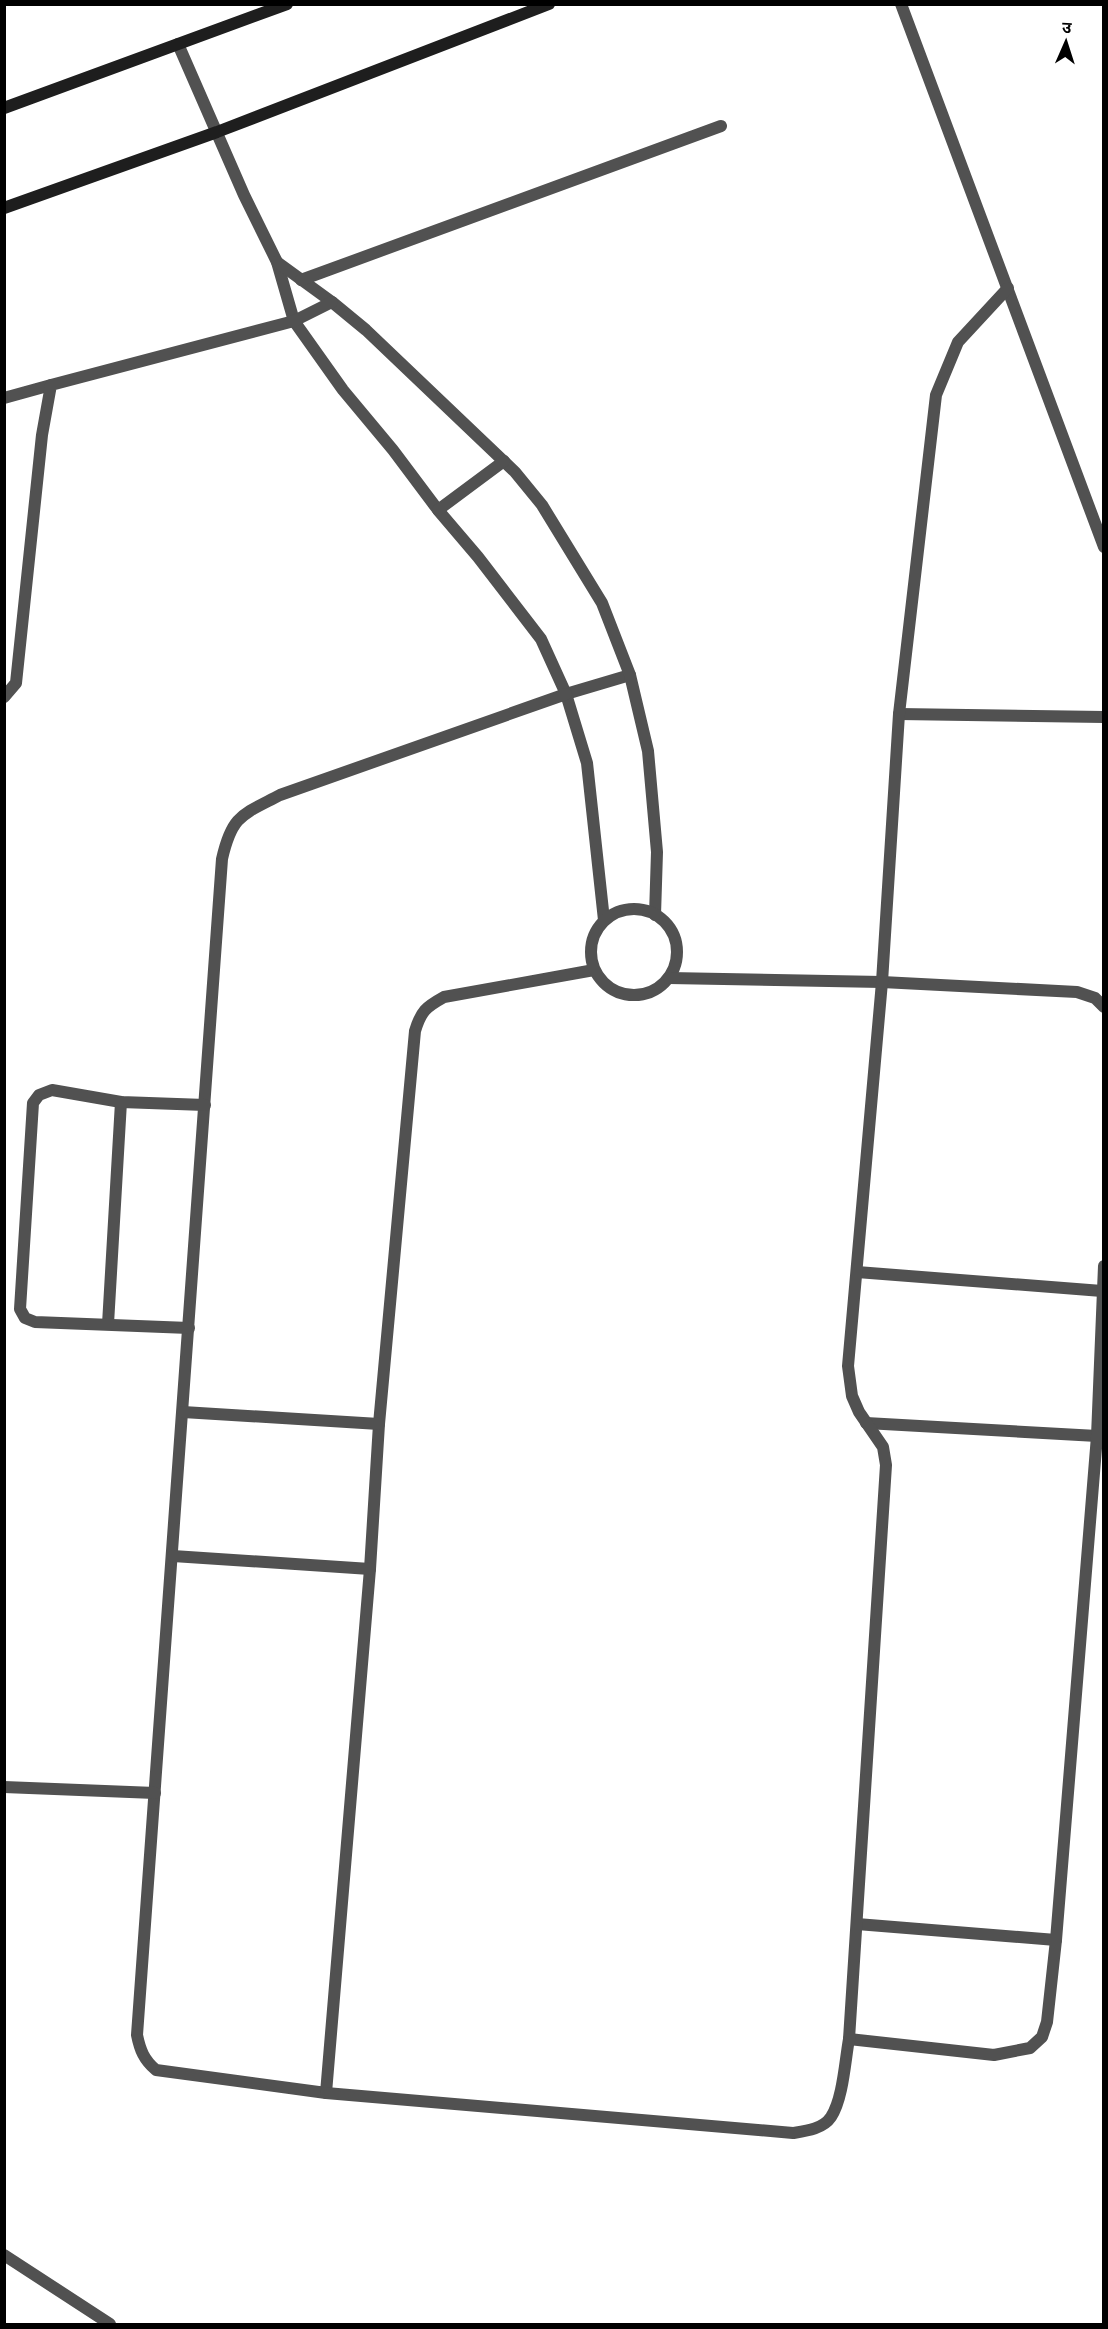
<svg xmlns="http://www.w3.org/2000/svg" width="1108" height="2329" viewBox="0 0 1108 2329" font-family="'DM Sans','Noto Sans Devanagari',sans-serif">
  <rect width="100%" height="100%" fill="#fff"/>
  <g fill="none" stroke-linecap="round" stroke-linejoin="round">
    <polyline stroke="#515151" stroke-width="12" points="566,694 630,675"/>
    <g stroke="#515151" stroke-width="12">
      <polyline points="901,4 1104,547"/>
      <polyline points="178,44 244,195 277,262 294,321 343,390 393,450 438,510 478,557 541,639 566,694 587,763 604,920"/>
      <polyline points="277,262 332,302 366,330 515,472 542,505 602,603 630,675 648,751 657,852 655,915"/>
      <polyline points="301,280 721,126"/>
      <polyline points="4,398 51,385"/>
      <polyline points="438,510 504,461"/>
      <path d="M566,694l-286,101c-38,20 -48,20 -58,64l-85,1176c3,15 7,25 19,35l170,23 44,-524 9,-145 36,-393c6,-20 11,-24 29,-34l150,-27"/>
      <polyline points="4,697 16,683 42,435 51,385 294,321 332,302"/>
      <polyline points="899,714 1104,717"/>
      <circle cx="634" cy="952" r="43"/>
      <polyline points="669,978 882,982 1077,992 1095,998 1104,1007"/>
      <polyline points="857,1272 1102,1291"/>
      <polyline points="108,1324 121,1102"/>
      <polyline points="189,1328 35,1322 25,1318 20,1309 33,1103 39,1095 52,1090 121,1102 205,1105"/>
      <polyline points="183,1412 379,1424"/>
      <polyline points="866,1423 1097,1436"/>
      <polyline points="173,1556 370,1569"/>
      <polyline points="4,1787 155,1793"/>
      <polyline points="857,1924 1056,1940"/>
      <polyline points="849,2039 994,2055 1030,2048 1042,2037 1047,2022 1056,1940 1097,1436 1104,1266"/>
      <path d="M326,2093l467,40c13,-2 30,-4 38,-16 12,-18 14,-56 18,-78l37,-574 -3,-18 -24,-35 -7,-16 -4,-30 34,-384 17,-268 37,-319 22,-53 50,-54"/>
      <polyline points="4,2255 110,2324"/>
    </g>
    <g stroke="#1e1e1e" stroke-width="12">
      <polyline points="4,108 287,4"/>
      <polyline points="4,208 217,132 549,4"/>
    </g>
  </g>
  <rect width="1108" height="2329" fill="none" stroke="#000000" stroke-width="12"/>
  <g transform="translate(1066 42) rotate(3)" stroke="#ffffff" stroke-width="4.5" paint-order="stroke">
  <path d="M0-4.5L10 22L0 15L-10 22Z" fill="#000000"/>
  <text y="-9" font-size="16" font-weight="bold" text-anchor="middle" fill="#000000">उ</text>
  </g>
</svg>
